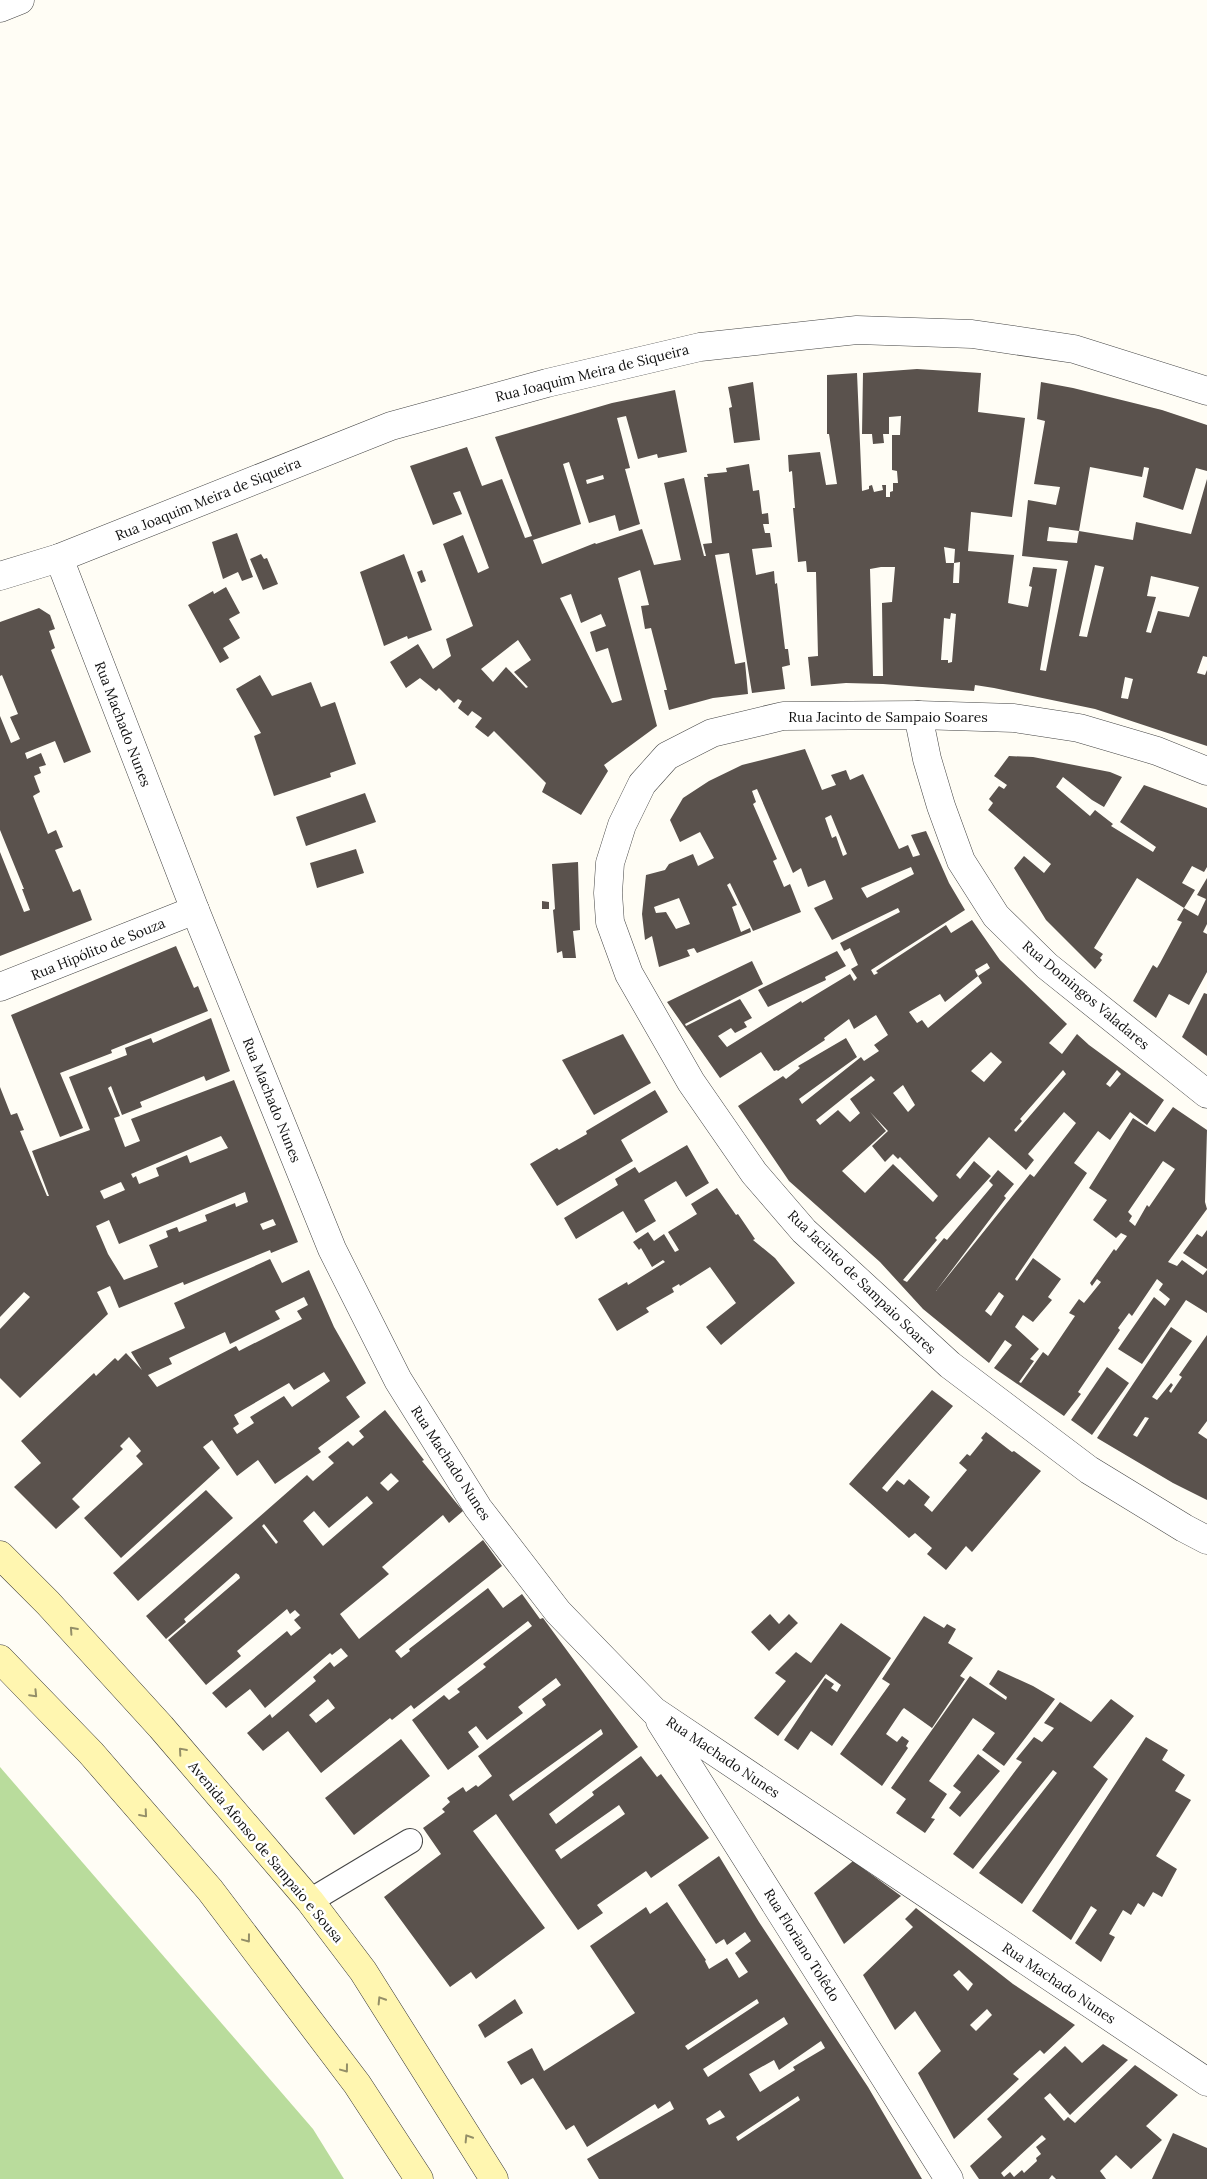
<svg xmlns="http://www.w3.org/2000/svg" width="1207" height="2179" viewBox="0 0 1207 2179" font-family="Lora,serif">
  <rect width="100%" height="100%" fill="#fffdf5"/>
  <polygon fill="#b9dc9c" points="0,1767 313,2129 344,2179 0,2179"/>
  <g fill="#5a524d" fill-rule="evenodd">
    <path d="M917,369l64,4 -3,39 47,6 -13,99 -41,-5 -3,39 46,4 -6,48 9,2 11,2 4,-20 -3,-1 4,-19 24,2 -17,101 6,1 22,-110 -46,-5 6,-56 28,5 4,-18 -26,-3 11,-63 -8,-2 4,-37 32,6 89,22 45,15v46l-11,-3 -13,42 -40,-13 6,-29 -5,-1 -2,10 -52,-10 -11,64 -30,-4 -2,14 30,2 2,-12 54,9 3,-18 55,12 16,-55v178l-4,-1 -6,17 8,2 2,-5v76l-112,-37 -101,-21 -19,-3 -1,6 -91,-7 -37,-1 -35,3 -3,-29 10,-1 -2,-84h-9l-1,-11 -8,1 -5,-54h2l-3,-37 -3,1 -1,-17 32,-3 6,33 11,-1 -8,-50h-2v-59l30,-2 5,118 7,-2v-3l3,-1 2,7 9,-2 -1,-5h4v12h4v-5l3,-1v-8h5l-1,-12 -5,-1v-35h8l1,-19 -12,1v17h-6l1,9 -11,1 -1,-10h-10l1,-61zM944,547l11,2 -1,14 6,-1 -1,21h-6l1,-20h-8zM1095,565l9,2 -17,70 -8,-1zM881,567h14l-3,35 -10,1 1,73h-10l-3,-107zM1151,576l48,11 -10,30 -31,-6 -7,22 -5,-1 10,-35 -9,-1zM951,613l5,1 -4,48 -4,1v-3h-7l3,-42 6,1zM1125,677l8,2 -5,20 -7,-1z"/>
    <polygon points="753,382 760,440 734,443 729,408 732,407 728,387"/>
    <path d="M675,390l12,62 -29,6 -1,-4 -19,5 -12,-43 -9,2 13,50 -5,1 15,55 -21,7 -4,-16 -26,8 -20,-61 -6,2 18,60 -48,16 9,24 53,-21 1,1 46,-15 12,36 27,-5 -17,-77 20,-5 20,78h2l-3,-12 9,-1 -8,-66h4l-1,-3 20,-2 -1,-4 23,-4 4,27 6,-1 3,24 6,-1 1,11h-6l2,9h5l2,14 -20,2 4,26 18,-4 1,13 2,-1 8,66h3l2,16 -8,2 3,22 -33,4 -23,-140 -14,2 20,109 10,-2 3,32 -35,4 -44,12 -5,-20h3l-16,-62 -6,1 -4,-23 8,-1 -9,-35 -22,8 39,148 -53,39 4,6 -27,44 -39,-23 4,-9 -52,-52 -6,6 -13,-10 7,-9 -10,-7 -4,5 -10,-8 4,-7 -4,-2 -4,4 -15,-15 -3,3 -16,-13 -14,10 -16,-26 28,-18 15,25 18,-13 -5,-17 27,-13 -30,-82 20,-9 15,38 11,-5 -29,-77 -7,2 9,21 -29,11 -23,-59 57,-19 15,39 20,-7 23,59 7,-2 -37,-99 117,-34zM603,475l1,4 -17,5 -1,-4zM571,594l10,29 20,-9 5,12 -16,6 6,20 12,-4 14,52 -10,3 -52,-105zM518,640l13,20 -17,12 14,15 -2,1 -20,-21 -13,15 -12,-13z"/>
    <polygon points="237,533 253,577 242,581 238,572 223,579 212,542"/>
    <polygon points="261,554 264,559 267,558 278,584 263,590 250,559"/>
    <polygon points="404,554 432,630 408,639 407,636 384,646 360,572"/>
    <polygon points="422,570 426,581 421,583 417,572"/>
    <polygon points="226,587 240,613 229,619 240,638 223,648 229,658 220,663 188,605 213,591 214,594"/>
    <polygon points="39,608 50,615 55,629 49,631 55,648 51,650 91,752 64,763 55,741 25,753 27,759 41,753 46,765 39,767 41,773 34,776 40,792 33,796 48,834 56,830 63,847 55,850 73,892 80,889 92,920 0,956 0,852 24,912 30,910 22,889 24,889 0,830 0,716 11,743 20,739 10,717 18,714 2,675 0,676 0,622"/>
    <polygon points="260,675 272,696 311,682 321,707 335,702 356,764 330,773 331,777 274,796 254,736 261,733 236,689"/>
    <path d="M805,749l17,41 14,-5 -5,-10 15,-5 4,10 13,-6 36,75 9,-4 5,12 7,-2 -9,-20 15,-4 23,52 16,27 -94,60 3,5 4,-2 -2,-2 70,-46 5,8 21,-13 28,40 67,64 -18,19 13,11 15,-20 12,11 75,55 -17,25 -17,-13 -20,28 -12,-9 -24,32 13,10 -72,106 2,2 16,-23 28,21 -13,18 4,3 -19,22 -10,-7 -8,12 24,22 -9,10 4,2 -15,21 2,1 22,-31 5,4 27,-40 -6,-3 10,-14 5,4 17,-21 -4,-3 -5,7 -2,-3 24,-34 2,2 11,-15 -6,-3 -5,5 -23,-18 14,-20 -18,-12 44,-70 22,14 18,-25 34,23 -2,72 2,7 -39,53 9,4 5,-6 21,15 4,-5v43l-21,-13 -44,64 -24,-15 36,-52 11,9 5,-7 -11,-9 4,-6 -6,-5 -25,37 -3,-3 -11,15 2,2 -42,62 3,2 -17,22 -70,-48 18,-23 -7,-5 -16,23 -66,-54 -43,-47 -91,-81 -51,-75 45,-30 3,3 14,-11 -2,-2 48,-28 11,19 -58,42 3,5 59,-47 3,4 15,-10 -5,-6 14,-10 -12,-20 -22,14 -5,-10 -25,19 1,2 -47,31 -1,-1 -3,1 -13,-19 -41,26 -53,-76 85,-41 11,23 -78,40 1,2 54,-27 12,19 -8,4 3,5 -12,6 -4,-5 -13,8 9,11 74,-46 1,2 48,-29 4,7 3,-3 -6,-9 7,-4 -8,-17 -6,3 -4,-8 60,-31 -2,-4 -66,32 -18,-32 19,-9 -8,-19 -17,7 -7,-19 -8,5 -36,-84 -5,2 4,11 -3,2 24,55 -4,2 11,26 6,-3 11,28 -48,19 -23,-48 -3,2 10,20 -5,2 9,25 9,-4 1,4 -54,21 -3,-5 -7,2 3,6 -31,11 -7,-31 -7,4 -3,-26 4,-39 19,-5 4,-6 24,-10 5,12 16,-8 -14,-26 -20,10 -10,-22 13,-22 26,-17 33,-16zM831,815l16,39 -4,2 -7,-20 -4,2 -7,-20zM911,867l3,7 -47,24 -6,-10zM679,898l11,26 -14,5 -10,-17 -10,1 -2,-6zM987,963l3,5 -12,8 4,7 -54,45 -6,-8 -5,3 -8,-11 31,-18 5,8 33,-26 -3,-6zM991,1052l11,10 -18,20 -13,-11zM1063,1070l3,4 -50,58 -2,-2 8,-9 -2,-2zM1117,1070l4,4 -11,13 -4,-3zM871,1076l4,4 -25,19 10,14 -10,9 -12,-12 -18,15 -4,-5zM903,1085l12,20 -7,7 -15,-19zM870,1112l18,19 -16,15 13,16 8,-8 5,5 2,-2 38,39 -5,6 -40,-38 -28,29 -23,-22 44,-40zM1064,1112l12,11 -42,54 -4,-3 -94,117 70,-93 -2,-2 10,-12 -16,-14 -9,11 4,4 -46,55 -3,-2 -37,44 -4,-2 34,-40 -2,-2 56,-62 -17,-15 -14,18 -4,-4 33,-38 37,33 8,-10 -6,-6zM1163,1161l12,8 -26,38 -2,-2 -12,21 -6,-5 3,-5 -4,-4zM999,1292l5,4 -13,20 -6,-5z"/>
    <polygon points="1009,756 1033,757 1110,772 1122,777 1104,807 1092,800 1063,777 1056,787 1090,816 1095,810 1113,824 1111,826 1153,852 1156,847 1120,822 1144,785 1207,808 1207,867 1204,872 1192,866 1182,883 1195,890 1184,908 1137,878 1094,948 1103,954 1100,958 1102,960 1095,969 1046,920 1014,868 1024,856 1044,873 1051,864 988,810 993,803 989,799 999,786 1004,789 1007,785 994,776"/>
    <polygon points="365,793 376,822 306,846 296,817"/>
    <polygon points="356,849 364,873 317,888 310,863"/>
    <polygon points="578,862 580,930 573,931 576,958 563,958 562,951 557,953 553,910 555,909 552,864"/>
    <polygon points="1207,878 1207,924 1203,932 1207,934 1207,972 1189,1005 1169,994 1156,1018 1133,1001 1153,965 1157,968 1160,963 1182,922 1177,920 1184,908 1198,916 1206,899 1197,895"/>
    <polygon points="542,901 549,902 549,909 542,909"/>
    <polygon points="176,946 194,988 198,986 208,1011 111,1050 112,1053 60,1073 83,1128 60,1137 11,1015"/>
    <polygon points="837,951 846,966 825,977 826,980 768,1007 758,990"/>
    <polygon points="1204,993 1207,994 1207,1056 1182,1037"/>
    <path d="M211,1018l19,53 -24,10 -2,-5 -64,26 2,5 -20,8 -11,-29 -3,2 12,28 -6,2 11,29 15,-6 -9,-22 103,-39 64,162 -27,11 -1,-3 -86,35 -1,-3 -64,26 -9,-22 -13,6 11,22 -88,84 -20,-20v-49l30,-32 -6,-5 -24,25v-230l11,28 6,-2 7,17 -4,1 27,65h2l-17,-45 58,-21 -21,-53 58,-22 -2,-7 26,-10 2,5zM221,1136l7,12 -38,15 -3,-8 -31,13 3,8 -20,8 -3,-8 -3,2 -2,-4zM121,1182l4,8 -21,9 -4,-8zM245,1192l3,10 -12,5 -1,-4 -30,12 2,6 -28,11 -2,-5 -11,4 2,6 -19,8 9,22 -34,13 -16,-26 -12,-28 13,-6 10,24zM273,1219l3,6 -13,5 -3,-6z"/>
    <polygon points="623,1034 651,1083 594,1115 562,1060"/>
    <polygon points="655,1090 668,1112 621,1140 633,1161 557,1206 530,1164 557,1148 559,1150 587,1134 586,1131"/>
    <polygon points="687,1145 709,1183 686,1197 676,1181 644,1200 656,1221 636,1233 623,1211 576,1239 564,1218 618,1185 615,1179 635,1167 639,1173"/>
    <polygon points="717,1188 736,1215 738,1214 755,1239 753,1240 775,1258 795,1283 721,1345 706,1327 736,1303 710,1267 680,1286 679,1284 672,1288 674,1292 646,1308 649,1312 617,1331 598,1299 627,1282 628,1285 665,1262 663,1260 652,1267 641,1248 639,1250 633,1242 648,1232 654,1241 664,1234 675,1252 679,1250 668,1232 697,1214 691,1204"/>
    <polygon points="1207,1230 1207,1269 1183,1253 1197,1234 1202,1237"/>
    <path d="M270,1259l12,24 27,-13 25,57 32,56 -20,14 14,20 -42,31 3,4 -46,32 -17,-24 -21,16 -25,-36 -9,7 17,21 -99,90 -37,-40 59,-54 -7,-8 5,-5 -12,-14 -9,9 3,3 -51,50 8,8 -24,22 -42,-42 27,-24 -20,-22 73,-68 2,3 19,-18 3,3 8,-8 16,17 -11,-18 54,-24 -11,-25zM304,1297l4,8 -11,6 5,8 -63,32 -3,-5 -79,41 -9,-12 24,-11 -3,-6 56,-26 5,12 50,-25 -5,-8zM324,1372l6,9 -38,26 -8,-11 -34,21 4,6 -17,11 -4,-6 6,-4 -5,-9 55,-32 5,7z"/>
    <path d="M1171,1327l21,14 -40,56 5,3 14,-17 2,2 -4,6 2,2 11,-16 -3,-2 28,-40v86l-9,12 9,6v61l-34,-17 -76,-45zM1145,1417l4,1 -12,19 -4,-2z"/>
    <polygon points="1107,1367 1129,1383 1092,1435 1071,1420"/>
    <polygon points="932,1390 953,1406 882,1488 887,1492 897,1480 904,1485 909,1479 930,1497 924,1505 932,1512 967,1470 959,1463 967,1454 970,1456 983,1440 981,1438 986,1432 1012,1452 1014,1451 1041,1471 972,1552 966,1546 946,1570 927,1554 932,1548 915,1533 909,1538 849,1484"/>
    <path d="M385,1410l39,50 -2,1 41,50 -14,12 -6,-8 -61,52 7,7 -49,40 19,25 124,-99 19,26 -107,85 6,7 9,-7 -1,-2 79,-61 15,20 19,-14 18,25 3,-1 95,129 -89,67 7,10 38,-29 -2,-3 49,-36 16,21 4,-3 48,64 -58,40 -5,-7 -49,34 6,8 -25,17 -82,-116 -23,17 72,97 -69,51 -5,-7 -21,15 -66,-90 57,-43 -18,-26 22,-16 -3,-3 8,-7 -3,-4 16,-11 3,5 10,-7 2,2 14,-11 -14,-20 68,-51 -4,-6 19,-14 -5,-7 -38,29 5,6 -36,27 -11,-14 -8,6 11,15 -31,23 -36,-50 32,-25 5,5 11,-8 -3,-3 29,-22 -3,-3 49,-38 -4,-5 -114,88 -3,-4 -19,15 -2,-2 -69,55 -33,-42 -25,20 -16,-18 23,-19 2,4 44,-37 -3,-4 17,-15 4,5 14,-11 -7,-8 -9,7 -2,-2 -65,55 -15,-19 -24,19 -14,-15 75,-62 4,5 10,-8 -7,-8 6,-5 -5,-5 -5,4 -3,-5 -50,42 4,5 -35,29 -38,-45 72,-62 -1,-3 -3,-2 -52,46 2,3 -20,17 -20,-23 161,-141 6,6 21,-18 -6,-6 20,-16 5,5 11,-9 -5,-6zM391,1473l8,8 -11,10 -8,-8zM367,1496l6,7 -50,43 -20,-25 11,-10 15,17zM264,1524l14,18 -2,2 -14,-18zM328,1699l7,9 -19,15 -7,-8zM601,1729l2,5 -90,67 -4,-6zM619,1805l6,9 -64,45 -6,-9z"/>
    <polygon points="206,1490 233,1518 138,1601 113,1573"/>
    <polygon points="770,1614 779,1624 789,1614 798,1623 769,1651 751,1632"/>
    <polygon points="924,1616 944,1628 947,1624 956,1629 948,1643 973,1658 960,1676 965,1679 932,1728 904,1708 902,1710 886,1734 897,1742 902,1736 909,1741 906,1746 908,1748 882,1786 840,1754 890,1684 882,1679"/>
    <polygon points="841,1623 891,1658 832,1746 811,1731 798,1750 784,1740 825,1678 834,1684 831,1688 837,1692 841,1685 826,1674 778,1736 754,1718 786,1681 775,1673 796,1652 811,1663"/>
    <polygon points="998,1670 1033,1686 1055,1699 1004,1766 982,1750 995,1733 973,1718 929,1781 947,1794 931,1818 935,1819 925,1833 896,1813 906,1799 891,1788 970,1676 1006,1700 1007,1697 989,1684"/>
    <polygon points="1111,1699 1134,1716 1093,1767 1108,1779 1022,1904 979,1873 1057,1773 1053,1770 973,1869 953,1854 1022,1762 1016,1759 1034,1737 1042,1742 1054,1728 1044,1723 1060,1702 1091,1722"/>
    <polygon points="1146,1737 1168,1750 1162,1760 1185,1775 1175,1791 1191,1800 1156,1856 1177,1869 1162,1897 1153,1892 1144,1907 1138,1903 1131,1915 1123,1910 1109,1934 1115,1937 1101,1962 1075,1943 1097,1910 1091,1906 1071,1940 1032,1911"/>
    <polygon points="401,1739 430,1776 354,1835 325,1798"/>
    <polygon points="978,1754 1000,1771 960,1817 949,1808 961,1792 953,1786"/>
    <path d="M719,1856l40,66 109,165 54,92h-323l-12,-20 87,-50 -4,-8 -12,8 -3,-5 -68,43 -13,-22 -8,5 -33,-52 -12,7 -14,-23 25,-14 12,23 91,-58 -45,-67 56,-39 4,7 17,-12 39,58 -1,1 4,8 18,-11 12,20 9,-6 -13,-19 16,-12 -6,-9 -18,13 -3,-6 -8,5 -38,-59zM757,1999l2,4 -71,47 -3,-4zM784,2017l4,7 -80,53 -5,-8zM821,2041l4,7 -32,19 2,3 -35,22 -11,-18 25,-14 5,10zM798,2096l2,4 -62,41 -2,-4zM720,2110l5,7 -16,8 -3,-6z"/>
    <polygon points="853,1861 901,1896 844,1944 814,1893"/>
    <path d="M916,1908l97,76 62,41 -31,29 -4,-4 -27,24 6,5 -65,60 -36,-66 23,-22 -26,-40 -20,19 -32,-55 50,-48 -8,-8zM959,1970l14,14 -5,7 -15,-16zM987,2009l5,6 -16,16 -6,-6z"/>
    <polygon points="515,1999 523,2013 485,2038 478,2025"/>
    <path d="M1103,2044l25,16 -58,55 -20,-22 -6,5 20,23 4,-4 7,6 60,-58 43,30 -32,31 16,14 -31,29 -15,-14 -16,16 6,8h-50l-4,-4 -3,4h-70l-9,-13 32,-29 -15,-18 78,-73 17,17zM1042,2135l4,4 -10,8 5,7 -5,4 1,3 -13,12 -2,-3 -8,7 -4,-5 -6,5 -3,-4z"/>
    <polygon points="1173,2133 1207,2148 1207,2179 1152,2179"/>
  </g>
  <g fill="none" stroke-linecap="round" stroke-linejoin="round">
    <g stroke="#444" stroke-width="26">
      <polyline id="lane" points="310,1901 410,1841"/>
    </g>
    <g stroke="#444" stroke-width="29">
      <g id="street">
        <polyline points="0,8 20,0"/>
        <polyline points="59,558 195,910 332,1249 398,1380 478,1508 558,1612 654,1711 1207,2082"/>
        <polyline points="0,576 59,558 391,426 547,383 700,347 857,330 972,334 1074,349 1207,391"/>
        <polyline points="918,715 927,759 941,806 961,861 996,916 1047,966 1207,1094"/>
        <polyline points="1207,771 1157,751 1079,728 1014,718 918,715 783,716 712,733 667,756 642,784 622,825 610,863 608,893 610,922 629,974 691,1082 754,1173 804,1231 950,1365 1089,1470 1184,1528 1207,1540"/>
        <polyline points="0,987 195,910"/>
        <polyline points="660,1721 949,2179"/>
      </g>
    </g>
    <g stroke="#333" stroke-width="29">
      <g id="secondary">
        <polyline points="0,1555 48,1603 161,1727 310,1901 363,1971 494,2179"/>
        <polyline points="0,1659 91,1753 210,1890 357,2084 419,2179"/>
      </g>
    </g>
    <use href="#lane" stroke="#fff" stroke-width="24"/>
    <use href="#street" stroke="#fff" stroke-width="28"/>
    <use href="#secondary" stroke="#fff6b0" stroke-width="28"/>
  </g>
  <defs><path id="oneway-chevron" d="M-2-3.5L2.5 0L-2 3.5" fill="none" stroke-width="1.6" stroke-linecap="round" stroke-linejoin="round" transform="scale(1.25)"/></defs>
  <g stroke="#948f68">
    <use href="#oneway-chevron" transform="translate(73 1630) rotate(-132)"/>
    <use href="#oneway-chevron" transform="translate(34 1694) rotate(46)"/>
    <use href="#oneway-chevron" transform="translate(182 1751) rotate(-131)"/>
    <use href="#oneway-chevron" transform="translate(144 1814) rotate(49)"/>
    <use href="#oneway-chevron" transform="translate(247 1939) rotate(53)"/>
    <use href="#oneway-chevron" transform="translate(381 2000) rotate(-122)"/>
    <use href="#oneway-chevron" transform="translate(345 2069) rotate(53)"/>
    <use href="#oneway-chevron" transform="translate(468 2138) rotate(-122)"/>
  </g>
  <g text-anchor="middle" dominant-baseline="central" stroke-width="5" stroke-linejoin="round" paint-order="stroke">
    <g font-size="14" fill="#111" stroke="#fff">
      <text transform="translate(592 373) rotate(-14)">Rua Joaquim Meira de Siqueira</text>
      <text transform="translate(208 499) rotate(-22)">Rua Joaquim Meira de Siqueira</text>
      <text x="888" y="717">Rua Jacinto de Sampaio Soares</text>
      <text transform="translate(123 724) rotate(69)">Rua Machado Nunes</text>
      <text transform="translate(98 949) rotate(-22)">Rua Hipólito de Souza</text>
      <text transform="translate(1086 995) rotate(40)">Rua Domingos Valadares</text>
      <text transform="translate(272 1100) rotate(68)">Rua Machado Nunes</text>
      <text transform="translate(862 1282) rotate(44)">Rua Jacinto de Sampaio Soares</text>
      <text transform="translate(451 1463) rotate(57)">Rua Machado Nunes</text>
      <text transform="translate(723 1757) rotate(34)">Rua Machado Nunes</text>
      <text transform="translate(266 1852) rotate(50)">Avenida Afonso de Sampaio e Sousa</text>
      <text transform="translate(802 1945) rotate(58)">Rua Floriano Tolêdo</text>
      <text transform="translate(1059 1983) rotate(34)">Rua Machado Nunes</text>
    </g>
  </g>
</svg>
